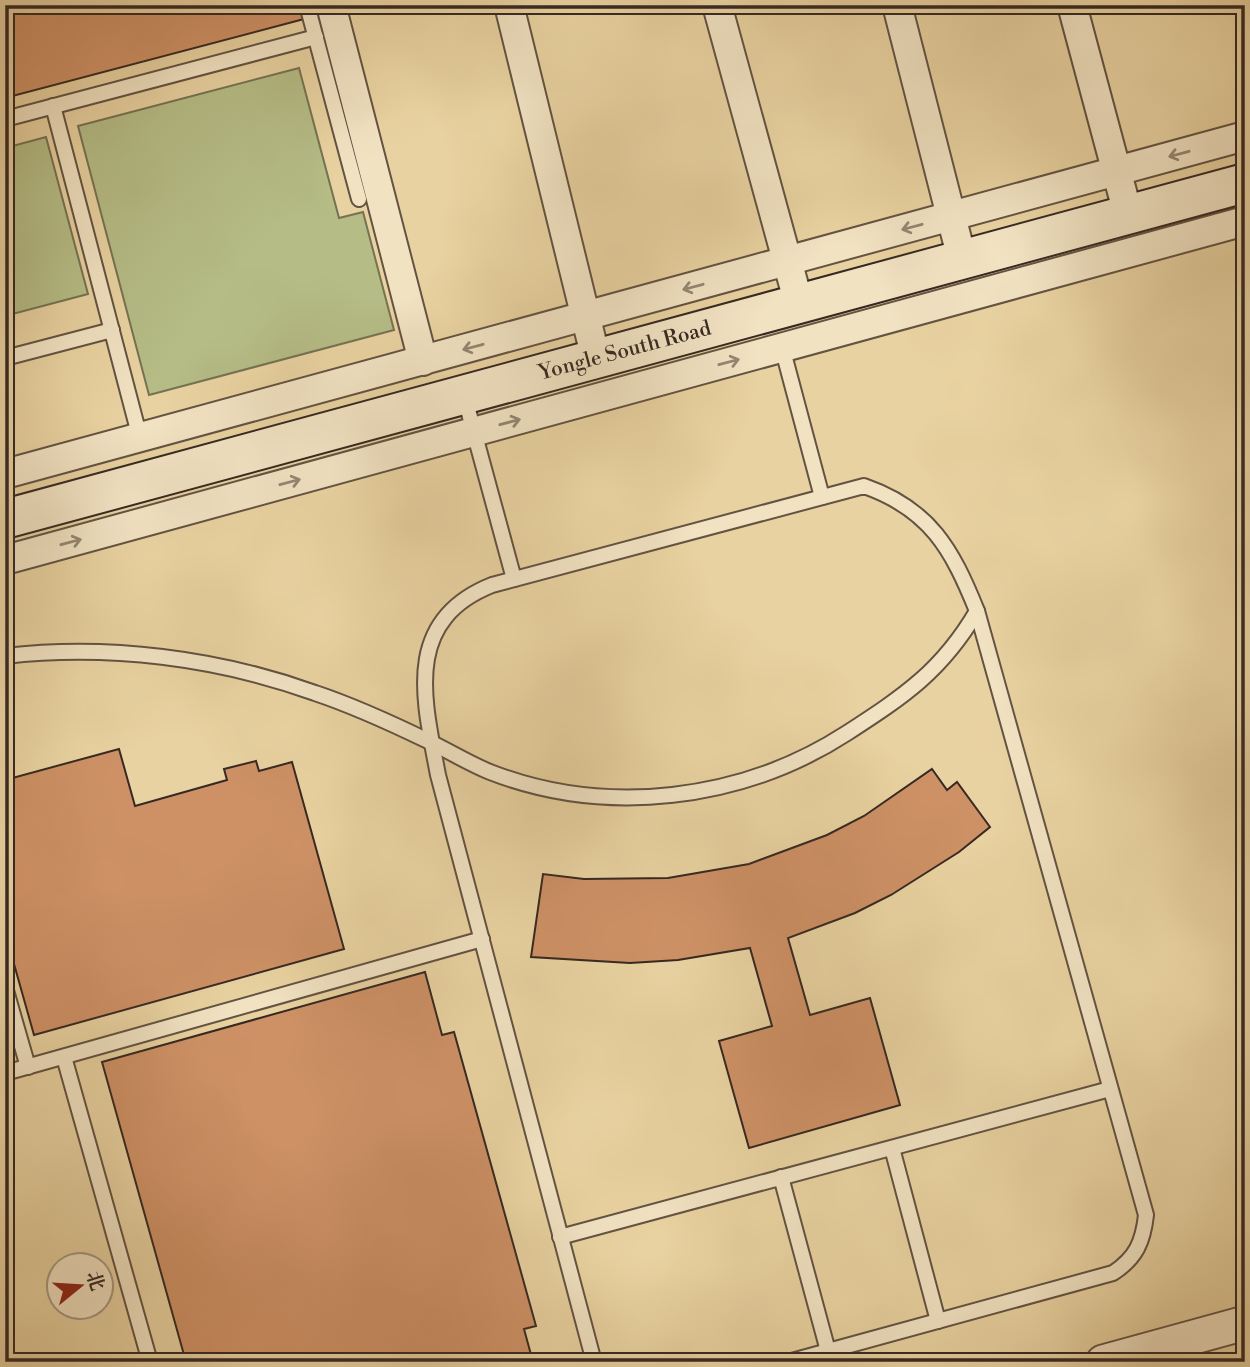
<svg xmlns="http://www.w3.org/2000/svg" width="1250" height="1367" viewBox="0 0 1250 1367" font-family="'Libre Bodoni','Noto Serif SC',serif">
  <rect width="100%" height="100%" fill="#e9d2a1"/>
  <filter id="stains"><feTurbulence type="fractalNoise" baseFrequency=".00286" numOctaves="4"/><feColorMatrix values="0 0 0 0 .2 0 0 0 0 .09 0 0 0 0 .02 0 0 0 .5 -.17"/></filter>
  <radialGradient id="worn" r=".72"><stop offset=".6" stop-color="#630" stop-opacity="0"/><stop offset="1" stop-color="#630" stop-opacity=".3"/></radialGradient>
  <g fill="#b5bc86" stroke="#767254" stroke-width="2">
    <polygon points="299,68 339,218 363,212 394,330 149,395 78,126"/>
    <polygon points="46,137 88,294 5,316 5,148"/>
  </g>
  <g fill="#ce9166" stroke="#362923" stroke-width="2">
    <polygon points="5,5 300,5 304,19 5,98"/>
    <polygon points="119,749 135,806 227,780 224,769 256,761 259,771 292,762 344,949 34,1035 5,932 5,780"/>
    <polygon points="932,769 947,790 957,782 990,827 959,852 891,895 855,913 788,938 810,1015 870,998 900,1105 749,1148 719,1041 772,1026 750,948 678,960 630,963 531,957 543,874 584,879 668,878 749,864 827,835 864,816"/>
    <polygon points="425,972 442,1035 454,1032 536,1326 524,1329 533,1362 186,1362 102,1062"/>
  </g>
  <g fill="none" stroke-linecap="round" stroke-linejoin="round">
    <g stroke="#635342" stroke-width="18">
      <g id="service">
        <polyline points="307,5 359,199"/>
        <polyline points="53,106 140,438"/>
        <polyline points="5,119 316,37"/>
        <polyline points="782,347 822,497"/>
        <polyline points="5,358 112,330"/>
        <polyline points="464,395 514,579"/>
        <path d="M5,656c103,-12 213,2 310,37 39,13 76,30 113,48 21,10 40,22 62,31 116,45 252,29 357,-39 57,-37 95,-62 130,-122"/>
        <polyline points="5,987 28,1067"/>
        <polyline points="64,1057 150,1362"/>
        <polyline points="5,1073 482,939"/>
        <polyline points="892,1148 938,1321"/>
        <polyline points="781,1177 828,1351"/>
        <polyline points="560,1237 1110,1089"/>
        <path d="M594,1362l-156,-587c-14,-75 -36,-154 54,-190l372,-99c66,23 88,63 113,125l169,604c-3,27 -10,43 -33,58l-325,89"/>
      </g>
    </g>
    <g stroke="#635342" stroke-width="32">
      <g id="minor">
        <polyline points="331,5 423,361"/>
        <polyline points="509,5 596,359"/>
        <polyline points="717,5 799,304"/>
        <polyline points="897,5 962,259"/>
        <polyline points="1072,5 1128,214"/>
        <polyline points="5,474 1245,136"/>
        <polyline points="5,560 1245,221"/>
      </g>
    </g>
    <g stroke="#635342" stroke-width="37">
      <polyline id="tertiary" points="1103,1362 1245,1323"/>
    </g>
    <g stroke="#362923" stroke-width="42">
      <polyline id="secondary" points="5,519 1245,183"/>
    </g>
    <use href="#service" stroke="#f1e2c2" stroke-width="14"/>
    <use href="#minor" stroke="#f1e2c2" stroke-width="28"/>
    <use href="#tertiary" stroke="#f1e2c2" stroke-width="33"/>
    <use href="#secondary" stroke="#f1e2c2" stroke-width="38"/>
  </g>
  <defs><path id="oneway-shaft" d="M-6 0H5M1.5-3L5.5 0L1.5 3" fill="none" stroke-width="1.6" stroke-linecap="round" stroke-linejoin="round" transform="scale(1.75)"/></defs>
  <g stroke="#948672">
    <use href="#oneway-shaft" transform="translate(1179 154) rotate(165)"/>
    <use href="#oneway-shaft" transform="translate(912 227) rotate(165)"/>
    <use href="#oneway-shaft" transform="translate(693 287) rotate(165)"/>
    <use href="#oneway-shaft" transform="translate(473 347) rotate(165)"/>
    <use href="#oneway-shaft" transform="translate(729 362) rotate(-15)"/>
    <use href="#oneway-shaft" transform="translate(510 422) rotate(-15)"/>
    <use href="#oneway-shaft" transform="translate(290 482) rotate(-15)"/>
    <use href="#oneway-shaft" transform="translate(71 542) rotate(-15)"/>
  </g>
  <g text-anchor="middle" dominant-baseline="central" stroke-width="5" stroke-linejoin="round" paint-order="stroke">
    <g font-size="21" fill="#362923" stroke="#f1e2c2">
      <text transform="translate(625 351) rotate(-15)">Yongle South Road</text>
    </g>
  </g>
  <rect width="1250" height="1367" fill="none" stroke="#e9d2a1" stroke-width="28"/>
  <rect x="7" y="7" width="1236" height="1353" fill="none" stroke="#362923" stroke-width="3.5"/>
  <rect x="14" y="14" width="1222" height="1339" fill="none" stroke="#362923" stroke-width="2"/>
  <g transform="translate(80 1286) rotate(72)"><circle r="33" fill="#f1e2c2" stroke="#a69882" stroke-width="2"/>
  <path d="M0-5L12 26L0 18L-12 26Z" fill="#8f2418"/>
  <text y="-10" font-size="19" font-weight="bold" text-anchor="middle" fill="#362923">北</text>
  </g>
  <rect width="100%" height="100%" filter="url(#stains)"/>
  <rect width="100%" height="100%" fill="url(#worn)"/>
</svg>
